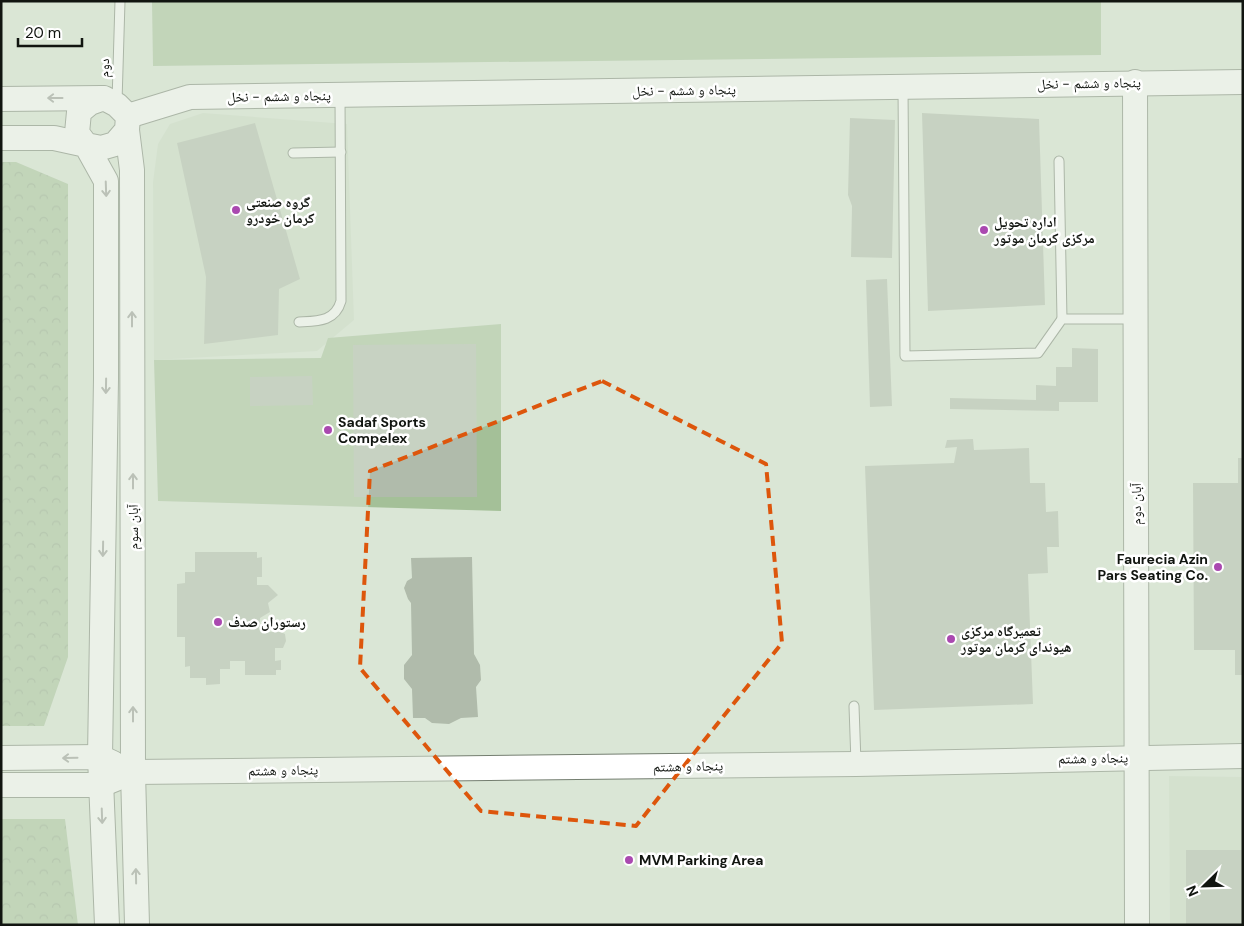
<svg xmlns="http://www.w3.org/2000/svg" width="1244" height="926" viewBox="0 0 1244 926" font-family="'DM Sans','Noto Naskh Arabic',sans-serif">
  <defs>
    <pattern id="forest-crowns" width="20" height="18" patternUnits="userSpaceOnUse" patternTransform="scale(1.25)"><rect width="20" height="18" fill="#a4c098"/><path d="M2 6a3 3 0 1 1 6 0M12 15a3 3 0 1 1 6 0" fill="none" stroke="#8ca482"/></pattern>
  </defs>
  <rect width="100%" height="100%" fill="#dae6d6"/>
  <g fill="#ccdcc6">
    <polygon points="203,113 347,124 354,320 317,351 154,360 153,182 158,144 170,124"/>
    <polygon points="1169,776 1243,777 1243,925 1170,925"/>
  </g>
  <g fill="url(#forest-crowns)">
    <polygon points="1,162 16,162 68,184 68,657 44,726 1,726"/>
    <polygon points="1,819 65,819 78,925 1,925"/>
  </g>
  <g fill="#a4c098">
    <polygon points="152,1 1101,1 1101,55 153,66"/>
    <polygon points="501,324 501,511 158,501 154,360 321,358 328,338"/>
  </g>
  <g fill="#b0bbab">
    <polygon points="922,113 1039,119 1045,305 928,311"/>
    <polygon points="850,118 895,120 892,258 851,257 852,206 848,195"/>
    <polygon points="255,123 300,279 279,289 278,335 204,344 206,277 177,143"/>
    <polygon points="887,279 892,406 870,407 866,280"/>
    <polygon points="476,344 477,497 354,497 353,345"/>
    <polygon points="1072,348 1098,349 1098,402 1059,402 1059,411 950,409 950,398 1036,400 1036,385 1056,386 1056,367 1072,367"/>
    <polygon points="312,376 313,405 250,406 250,377"/>
    <polygon points="973,439 974,450 1029,448 1030,483 1045,483 1046,512 1058,511 1059,547 1047,547 1048,573 1028,574 1033,704 874,710 865,466 954,463 957,447 945,448 947,440"/>
    <polygon points="1238,458 1243,458 1243,675 1235,675 1235,650 1194,650 1193,483 1238,483"/>
    <polygon points="195,552 257,552 257,558 262,557 262,577 257,577 257,585 268,585 278,595 268,603 270,612 260,618 260,626 267,626 267,632 281,632 285,634 286,641 283,648 275,648 275,661 281,660 281,670 276,670 276,675 245,675 245,661 230,661 230,669 220,669 220,684 206,685 206,678 190,678 190,666 185,667 185,637 177,637 177,584 185,583 185,572 195,572"/>
    <polygon points="472,557 474,654 480,665 481,680 476,687 478,717 461,718 449,724 432,723 425,718 413,718 412,689 404,679 404,665 412,655 411,603 408,599 404,588 407,581 412,578 411,558"/>
    <rect x="1186" y="850" width="57" height="75"/>
  </g>
  <g fill="none" stroke-linecap="round" stroke-linejoin="round">
    <g stroke="#747e70" stroke-width="11">
      <g id="service">
        <polyline points="903,87 905,356 1038,353 1062,319 1135,319"/>
        <polyline points="117,102 120,1"/>
        <polyline points="293,153 341,152"/>
        <polyline points="1059,161 1062,319"/>
        <path d="M299,322c18,-1 36,0 42,-21l-1,-206"/>
        <polyline points="854,706 856,763"/>
      </g>
    </g>
    <g stroke="#747e70" stroke-width="26">
      <g id="tertiary">
        <polyline points="1135,82 1137,925"/>
        <polygon points="104,98 117,105 128,116 127,130 115,144 101,148 86,145 77,133 79,112 90,103"/>
        <polyline points="1,99 102,98"/>
        <polyline points="128,116 190,97 1243,82"/>
        <polyline points="127,130 132,170 133,772 137,925"/>
        <polyline points="1,138 54,138 86,145 106,181 106,379 100,757 107,925"/>
        <polyline points="1,758 100,757 113,763"/>
        <polyline points="1,785 101,785 133,772 856,764 1243,756"/>
      </g>
    </g>
    <use href="#service" stroke="#fff" stroke-width="9"/>
    <use href="#tertiary" stroke="#fff" stroke-width="24"/>
  </g>
  <defs><path id="oneway-shaft" d="M-6 0H5M1.5-3L5.5 0L1.5 3" fill="none" stroke-width="1.6" stroke-linecap="round" stroke-linejoin="round" transform="scale(1.25)"/></defs>
  <g stroke="#949693">
    <use href="#oneway-shaft" transform="translate(55 98) rotate(-180)"/>
    <use href="#oneway-shaft" transform="translate(106 189) rotate(88)"/>
    <use href="#oneway-shaft" transform="translate(132 319) rotate(-90)"/>
    <use href="#oneway-shaft" transform="translate(106 386) rotate(91)"/>
    <use href="#oneway-shaft" transform="translate(133 481) rotate(-90)"/>
    <use href="#oneway-shaft" transform="translate(103 549) rotate(91)"/>
    <use href="#oneway-shaft" transform="translate(133 714) rotate(-90)"/>
    <use href="#oneway-shaft" transform="translate(70 758) rotate(179)"/>
    <use href="#oneway-shaft" transform="translate(102 816) rotate(88)"/>
    <use href="#oneway-shaft" transform="translate(136 876) rotate(-91)"/>
  </g>
  <path d="M0 0H1244V926H0ZM602,381l164,83 16,179 -146,183 -155,-15 -121,-143 10,-197z" fill="#dae6d6" fill-opacity=".55" fill-rule="evenodd"/>
  <path fill="none" stroke="#dd560c" stroke-width="4" stroke-dasharray="10 6" stroke-linejoin="round" d="M602,381l164,83 16,179 -146,183 -155,-15 -121,-143 10,-197z"/>
  <g fill="#aa49b0" stroke="#fff" stroke-width="2">
    <circle cx="236" cy="210" r="5"/>
    <circle cx="984" cy="230" r="5"/>
    <circle cx="328" cy="430" r="5"/>
    <circle cx="1218" cy="567" r="5"/>
    <circle cx="218" cy="622" r="5"/>
    <circle cx="951" cy="639" r="5"/>
    <circle cx="629" cy="860" r="5"/>
  </g>
  <g text-anchor="middle" dominant-baseline="central" stroke-width="5" stroke-linejoin="round" paint-order="stroke">
    <g font-size="14" fill="#111510" stroke="#fff">
      <text transform="translate(104 68) rotate(-89)">دوم</text>
      <text transform="translate(1089 83) rotate(-1)">پنجاه و ششم - نخل</text>
      <text transform="translate(684 90) rotate(-1)">پنجاه و ششم - نخل</text>
      <text transform="translate(279 96) rotate(-1)">پنجاه و ششم - نخل</text>
      <text transform="translate(1136 504) rotate(-90)">آبان دوم</text>
      <text transform="translate(133 527) rotate(-90)">آبان سوم</text>
      <text transform="translate(1093 758) rotate(-1)">پنجاه و هشتم</text>
      <text transform="translate(688 766) rotate(-1)">پنجاه و هشتم</text>
      <text transform="translate(283 770) rotate(-1)">پنجاه و هشتم</text>
    </g>
    <g font-size="14" font-weight="bold" fill="#111510" stroke="#fff" text-anchor="start">
      <text x="246" y="202">گروه صنعتی<tspan x="246" dy="16">کرمان خودرو</tspan></text>
      <text x="994" y="222">اداره تحویل<tspan x="994" dy="16">مرکزی کرمان موتور</tspan></text>
      <text x="338" y="422">Sadaf Sports<tspan x="338" dy="16">Compelex</tspan></text>
      <text x="1208" y="559" text-anchor="end">Faurecia Azin<tspan x="1208" dy="16">Pars Seating Co.</tspan></text>
      <text x="228" y="622">رستوران صدف</text>
      <text x="961" y="631">تعمیرگاه مرکزی<tspan x="961" dy="16">هیوندای کرمان موتور</tspan></text>
      <text x="639" y="860">MVM Parking Area</text>
    </g>
  </g>
  <rect width="1244" height="926" fill="none" stroke="#111510" stroke-width="5"/>
  <g transform="translate(1204 886) rotate(247)" stroke="#ffffff" stroke-width="4" paint-order="stroke">
  <path d="M0-4L9 19L0 12L-9 19Z" fill="#111510"/>
  <text y="-8" font-size="14" font-weight="bold" text-anchor="middle" fill="#111510">N</text>
  </g>
  <path d="M18 38v8h64v-8" fill="none" stroke="#111510" stroke-width="2.5"/>
  <text x="25" y="38" font-size="15" fill="#111510" stroke="#ffffff" stroke-width="4" paint-order="stroke">20 m</text>
</svg>
